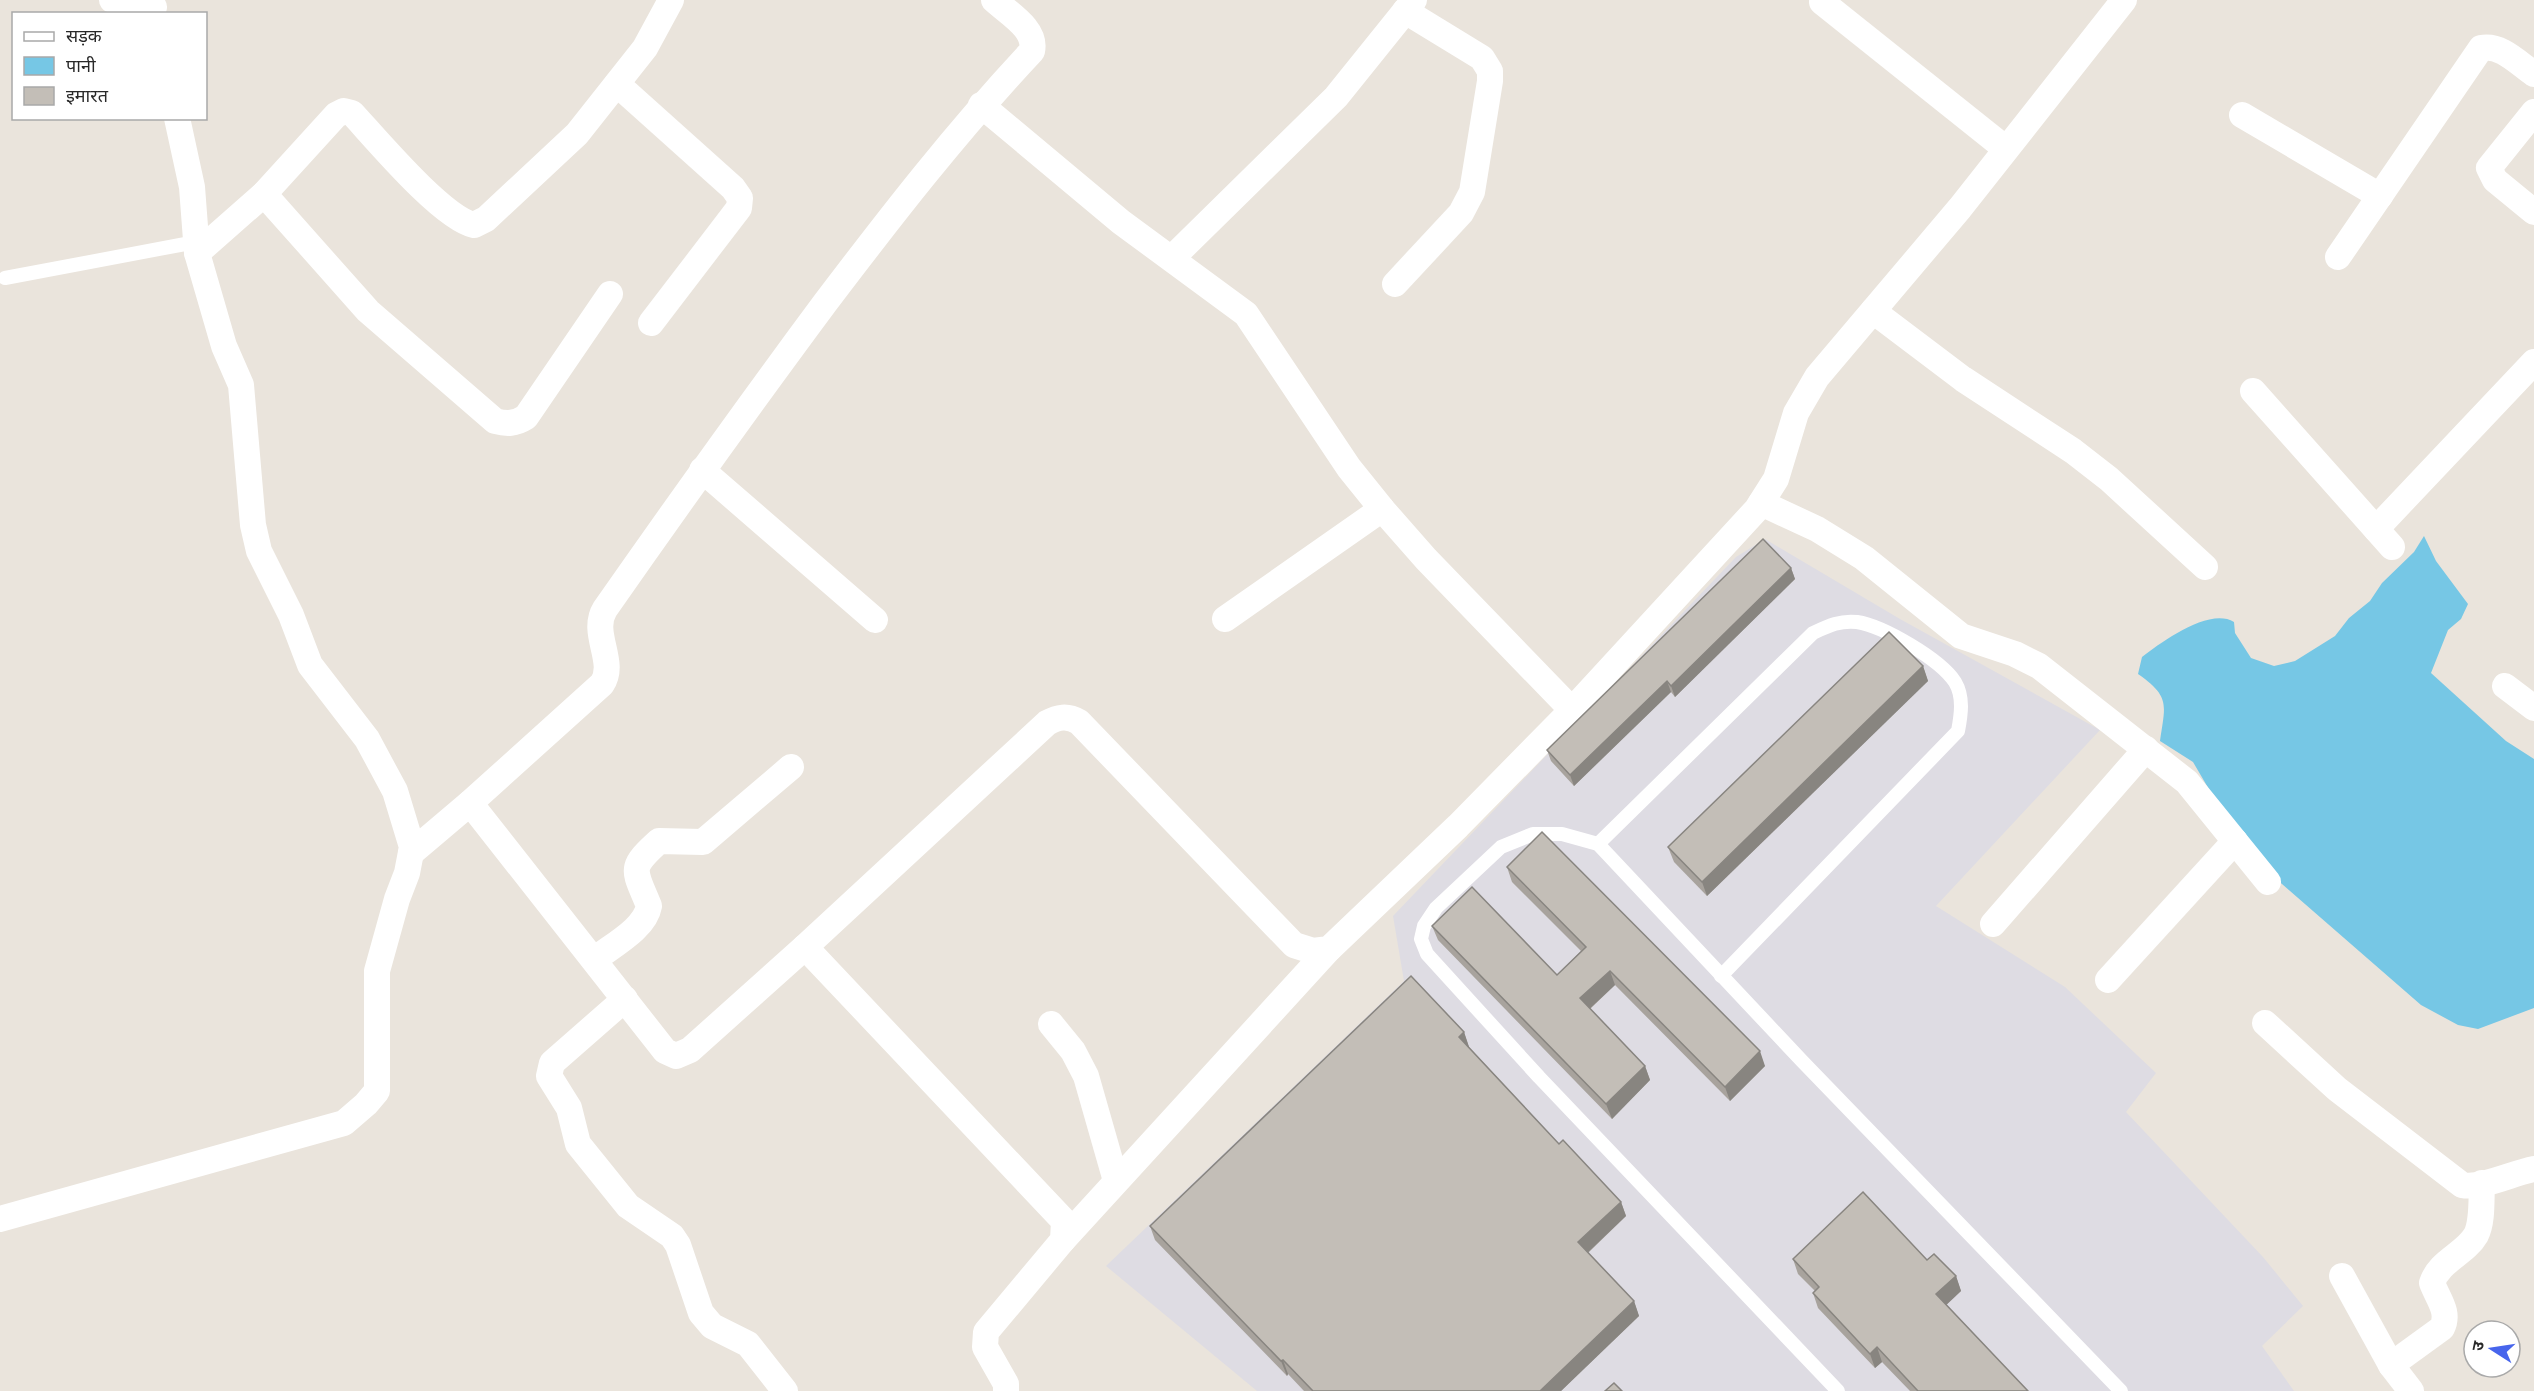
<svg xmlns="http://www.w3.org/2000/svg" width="2534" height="1391" viewBox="0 0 2534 1391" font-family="Jost,'Noto Sans Devanagari',sans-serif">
  <rect width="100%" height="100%" fill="#eae4dc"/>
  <polygon fill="#dedce3" points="1765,539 1900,619 2100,730 1936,906 2065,987 2156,1073 2126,1112 2263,1257 2303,1306 2262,1346 2294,1391 1257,1391 1106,1266 1404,981 1393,916 1736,557"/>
  <path fill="#76c7e5" d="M2424,536l12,25 32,43 -7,15 -13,11 -17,43 75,68 28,18v249l-56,21 -20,-4 -37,-20 -155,-135 -39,-50 -34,-58 -33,-21c5,-36 11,-44 -22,-67l4,-17c20,-15 67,-50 92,-35l1,11 16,25 23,8 21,-5 40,-25 14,-18 21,-17 12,-18 32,-31z"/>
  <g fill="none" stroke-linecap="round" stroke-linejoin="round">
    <g stroke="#fff" stroke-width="14">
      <polyline points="5,278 196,242"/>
      <path d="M1598,844l215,-211c15,-7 27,-13 44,-11 26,4 83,37 98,60 9,15 6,33 3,49l-237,245"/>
      <polyline points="1838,1391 1539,1077 1427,954 1421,939 1424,926 1436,908 1501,847 1533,834 1562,834 1598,844 1802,1061 2121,1391"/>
    </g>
    <g stroke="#fff" stroke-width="26">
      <polyline points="112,0 154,7"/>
      <polyline points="1822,2 2006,149"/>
      <polyline points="617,84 733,188 740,198 739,208 651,323"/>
      <polyline points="981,105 1121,222 1246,314 1349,468 1382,509 1426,559 1572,710"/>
      <polyline points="2534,112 2489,168 2495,180 2534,212"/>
      <polyline points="2242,115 2380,196"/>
      <path d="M264,194l104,117 127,110c12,3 20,3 31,-4l84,-123"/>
      <path d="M197,253l67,-59 72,-79 8,-4 8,2c24,26 90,105 122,112l12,-6 91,-85 68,-86 26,-48"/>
      <path d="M2338,257l143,-209c20,-4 37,15 53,26"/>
      <polyline points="1172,258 1336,97 1414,0"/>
      <polyline points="1395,284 1461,213 1472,192 1490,81 1490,71 1482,58 1405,11"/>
      <polyline points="1873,311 1963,379 2073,451 2109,479 2205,567"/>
      <polyline points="2253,391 2392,547"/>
      <polyline points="702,470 875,620"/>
      <polyline points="1761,503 1817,529 1864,558 1961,636 2015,654 2039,666 2187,782 2268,882"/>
      <polyline points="2376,529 2534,362"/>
      <polyline points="1225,619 1382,509"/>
      <polyline points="2505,686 2534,708"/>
      <path d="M470,803l195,248 11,5 14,-6 115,-103 242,-224c11,-6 20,-8 32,-1l215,223 19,6 16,-2 129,-123 114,-116 185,-201 19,-30 20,-66 21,-36 143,-169 164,-208"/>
      <path d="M411,853l59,-50 132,-119c15,-22 -12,-51 3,-75 72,-103 145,-205 220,-306 66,-87 132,-172 207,-252 5,-22 -24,-38 -38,-51"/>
      <polyline points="1993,924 2146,749"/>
      <polyline points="805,947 1064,1221 1063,1240 986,1332 985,1347 1006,1384 1006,1391"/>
      <path d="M594,960c17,-14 51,-31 55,-54 -15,-37 -21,-37 10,-65l44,1 88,-75"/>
      <polyline points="2108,980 2235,841"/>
      <polyline points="625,999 552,1063 549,1076 569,1108 578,1144 628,1206 672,1236 678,1245 701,1313 712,1326 748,1344 785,1391"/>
      <path d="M2265,1023l72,66 125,96c19,4 51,-12 72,-16"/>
      <polyline points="1051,1024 1073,1051 1086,1076 1116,1181"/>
      <polyline points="0,1219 344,1123 366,1104 377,1091 377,971 397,899 407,873 412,847 395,791 367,739 310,665 291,615 259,551 253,525 241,385 224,346 197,253 192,187 177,118"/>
      <polyline points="1063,1240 1329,949"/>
      <polyline points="2342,1276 2391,1365 2411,1391"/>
      <path d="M2391,1365l51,-37c8,-16 -4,-29 -10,-45 7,-22 33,-29 44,-48 7,-14 5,-36 6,-52"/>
    </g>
  </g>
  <g fill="#a8a39d">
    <polygon points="1791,568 1795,579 1675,697 1671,692 1574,786 1551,761 1547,750"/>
    <polygon points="1923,666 1928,681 1707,896 1674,862 1668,847"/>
    <polygon points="1507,867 1765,1066 1730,1101 1615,985 1590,1009 1645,1066 1650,1080 1612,1119 1438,940 1432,926 1557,975 1581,951 1512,882"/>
    <polygon points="1464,1032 1469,1047 1559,1144 1621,1202 1626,1216 1588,1253 1634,1301 1639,1316 1561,1391 1304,1391 1288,1374 1287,1376 1155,1240 1150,1226"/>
    <polygon points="1793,1259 1927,1260 1956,1276 1961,1291 1946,1305 2028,1391 1910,1391 1882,1362 1875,1368 1818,1308 1813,1293 1815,1291 1798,1274"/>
  </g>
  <g fill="#888580">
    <polygon points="1791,568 1795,579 1675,697 1671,686"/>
    <polygon points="1923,666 1928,681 1707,896 1702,882"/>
    <polygon points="1667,681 1671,692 1574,786 1570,775"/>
    <polygon points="1610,971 1615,985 1585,1013 1580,998"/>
    <polygon points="1464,1032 1469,1047 1464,1052 1459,1037"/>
    <polygon points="1760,1051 1765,1066 1730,1101 1725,1087"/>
    <polygon points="1645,1066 1650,1080 1612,1119 1606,1104"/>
    <polygon points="1621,1202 1626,1216 1583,1257 1578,1242"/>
    <polygon points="1956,1276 1961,1291 1942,1309 1936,1294"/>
    <polygon points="1634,1301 1639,1316 1561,1391 1540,1391"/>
    <polygon points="1877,1347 1882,1362 1875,1368 1870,1354"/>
    <polygon points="1283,1360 1288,1374 1287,1376 1281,1361"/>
  </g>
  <g fill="#c3beb7" stroke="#888580" stroke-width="1.5">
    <polygon points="1763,539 1791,568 1671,686 1667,681 1570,775 1547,750"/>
    <polygon points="1889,632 1923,666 1702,882 1668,847"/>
    <polygon points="1542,832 1760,1051 1725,1087 1610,971 1580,998 1645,1066 1606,1104 1432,926 1472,887 1557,975 1586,947 1507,867"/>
    <polygon points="1411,976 1464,1032 1459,1037 1559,1144 1563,1140 1621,1202 1578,1242 1634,1301 1540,1391 1313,1391 1283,1360 1281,1361 1150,1226"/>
    <polygon points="1863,1192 1927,1260 1934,1254 1956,1276 1936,1294 2028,1391 1918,1391 1877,1347 1870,1354 1813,1293 1819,1287 1793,1259"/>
    <polygon points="1614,1383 1622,1391 1605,1391"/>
  </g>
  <rect x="12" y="12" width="195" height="108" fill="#ffffff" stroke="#a9a9a9" stroke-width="1.5"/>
  <rect x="24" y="32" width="30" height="9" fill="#ffffff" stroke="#a9a9a9" stroke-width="1.5"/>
  <text x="66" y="42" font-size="18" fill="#292929">सड़क</text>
  <rect x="24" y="57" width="30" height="18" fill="#76c7e5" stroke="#a9a9a9" stroke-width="1.5"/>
  <text x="66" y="72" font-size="18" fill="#292929">पानी</text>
  <rect x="24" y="87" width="30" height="18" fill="#c3beb7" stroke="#a9a9a9" stroke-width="1.5"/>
  <text x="66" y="102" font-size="18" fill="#292929">इमारत</text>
  <g transform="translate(2492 1349) rotate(282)"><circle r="28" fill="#ffffff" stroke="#a9a9a9" stroke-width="1.5"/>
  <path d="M0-4.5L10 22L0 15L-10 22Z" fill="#4765ec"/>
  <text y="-9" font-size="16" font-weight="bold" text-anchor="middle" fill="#292929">उ</text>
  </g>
</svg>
